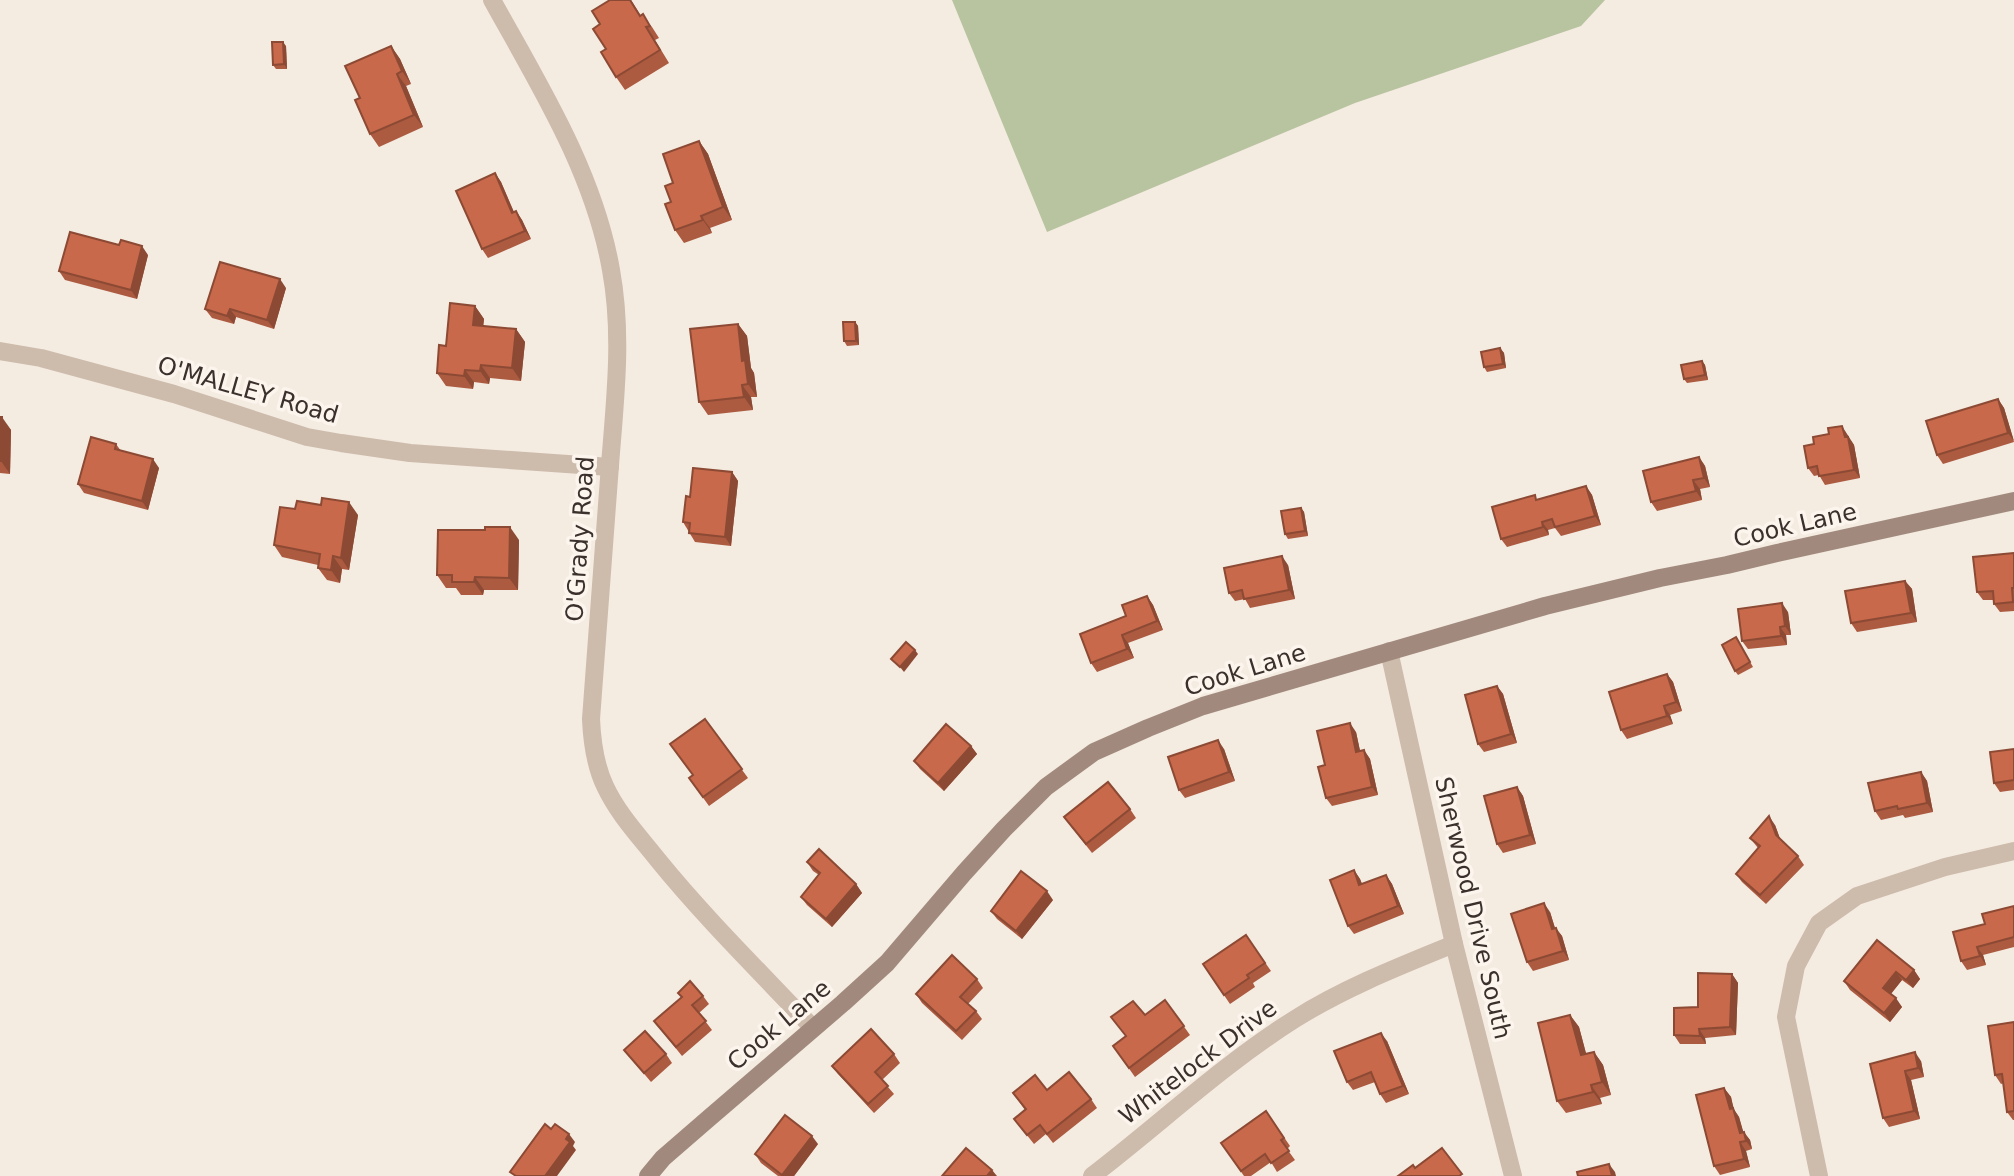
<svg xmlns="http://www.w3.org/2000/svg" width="2014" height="1176" viewBox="0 0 2014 1176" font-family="'DejaVu Sans',sans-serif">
  <rect width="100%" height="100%" fill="#f4ebe1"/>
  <polygon fill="#b8c4a0" points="952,0 1605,0 1581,26 1355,103 1047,232"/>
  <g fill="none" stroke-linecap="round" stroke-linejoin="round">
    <g stroke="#cdbbac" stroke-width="18">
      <path d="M492,0c47,85 102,172 119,270 12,65 4,130 -1,195 -6,85 -13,169 -19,254 1,23 4,46 14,67 13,28 34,50 53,74 48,59 103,113 155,168"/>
      <polyline points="0,351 41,358 174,394 307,437 341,443 410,453 610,467"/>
      <polyline points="1389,651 1454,944 1513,1176"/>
      <path d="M1092,1176c68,-52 130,-111 203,-157 49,-31 105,-53 159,-75"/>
      <polyline points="1819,1176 1786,1017 1796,966 1819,923 1857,896 1945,867 2014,851"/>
    </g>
    <polyline stroke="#a18a7d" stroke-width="18" points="648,1176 663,1158 708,1119 843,1003 887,963 964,873 1004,829 1046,787 1094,752 1148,728 1203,706 1545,606 1660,578 1727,565 1777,553 2014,501"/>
  </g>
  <g fill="#ac5a40">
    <polygon points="610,0 631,0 641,16 652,27 659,38 655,40 669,63 625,90 616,77 606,49 600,24"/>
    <polygon points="286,46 287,69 276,69 273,65"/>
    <polygon points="391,46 400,59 411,84 406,86 423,127 379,147 370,134 360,98"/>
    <polygon points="699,141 708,154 732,220 710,228 712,233 684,243 675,230 671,202 673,183"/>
    <polygon points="495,173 501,182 514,212 516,211 522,220 531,239 488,258 482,249"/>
    <polygon points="148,255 137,299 65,280 59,271"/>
    <polygon points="286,288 274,329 236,317 234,324 212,318 205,309"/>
    <polygon points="475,306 484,319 483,326 516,329 525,342 521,381 490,378 489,384 474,382 473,389 446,386 437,373 446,346"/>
    <polygon points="855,322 858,326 859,345 847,346 844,341"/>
    <polygon points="738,324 747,336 751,368 754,373 757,397 751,397 753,410 708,415 699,402"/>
    <polygon points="1500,348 1504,353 1506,368 1487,372 1484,367"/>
    <polygon points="1702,361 1705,365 1708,380 1687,383 1684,379"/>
    <polygon points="1998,399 2004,408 2014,442 1943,464 1937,455"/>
    <polygon points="0,417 11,430 10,474 0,473"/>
    <polygon points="1848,435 1849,438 1854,445 1860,478 1825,485 1819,475 1814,476 1808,468 1814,444"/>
    <polygon points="116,444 121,451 159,468 148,510 84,493 78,484"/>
    <polygon points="1699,457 1705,466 1710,487 1700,489 1702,500 1657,511 1651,502"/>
    <polygon points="732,472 738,481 731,546 695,542 683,522 690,497"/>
    <polygon points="1586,486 1592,495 1601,525 1561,536 1555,528 1548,530 1549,535 1507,547 1501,539 1538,500"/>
    <polygon points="321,505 358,515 349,570 342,569 340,583 327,580 318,568 318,565 282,557 274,545 295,509"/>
    <polygon points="1301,508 1304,512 1308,536 1288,539 1285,534"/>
    <polygon points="519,540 518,590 484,590 483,595 461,595 456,588 446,588 437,575"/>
    <polygon points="2014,553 2014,611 2000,612 1994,604 1994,600 1983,600 1977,592"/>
    <polygon points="1288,565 1295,599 1250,608 1245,599 1235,601 1229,593"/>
    <polygon points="1905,581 1912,589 1917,622 1857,632 1851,623"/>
    <polygon points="1147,596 1153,605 1163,630 1128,643 1134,658 1097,672 1091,663 1126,616"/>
    <polygon points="1788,612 1791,635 1786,635 1787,645 1748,649 1742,641"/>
    <polygon points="1736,637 1753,667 1738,675 1735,671"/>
    <polygon points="1667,674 1673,682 1682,711 1670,715 1673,724 1627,739 1621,730"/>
    <polygon points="1497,686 1503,694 1517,743 1484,752 1478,744"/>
    <polygon points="705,719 748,778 709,806 689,778 693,775"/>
    <polygon points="1356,732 1360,751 1364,750 1370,759 1378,795 1332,806 1326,798 1325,765"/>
    <polygon points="971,746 977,754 944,791 920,769 914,761"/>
    <polygon points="1224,749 1235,781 1185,798 1179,790"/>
    <polygon points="2014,749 2014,790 2000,792 1994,783"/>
    <polygon points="1921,772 1927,781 1933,812 1905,818 1903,815 1881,820 1875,811"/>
    <polygon points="1517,787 1523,796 1536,844 1503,853 1497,844"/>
    <polygon points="1130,809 1136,818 1092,853 1064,817"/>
    <polygon points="1775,825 1780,839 1798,856 1804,865 1766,904 1742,882 1736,874 1758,848 1750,838"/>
    <polygon points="807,862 856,884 862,893 832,927 807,905 801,897 819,875 813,871"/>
    <polygon points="1354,870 1360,879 1362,884 1386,875 1392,884 1404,914 1354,934 1348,926"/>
    <polygon points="1053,900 1022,939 997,919 991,911"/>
    <polygon points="2014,906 2014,947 1983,955 1986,965 1967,970 1961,961 1985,924"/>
    <polygon points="1550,912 1555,928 1562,936 1569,960 1533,971 1527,962"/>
    <polygon points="1246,935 1271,971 1253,983 1255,987 1230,1004 1203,964"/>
    <polygon points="1914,970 1920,979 1913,988 1902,980 1891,994 1902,1007 1890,1022 1850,990 1844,981"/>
    <polygon points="1732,974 1738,983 1736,1035 1705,1038 1706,1044 1680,1044 1674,1035 1698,1007"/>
    <polygon points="977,979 983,988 968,1004 976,1011 982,1019 962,1040 922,1003 916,994"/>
    <polygon points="703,996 709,1004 699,1013 712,1030 682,1056 654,1021"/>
    <polygon points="1165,1000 1190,1035 1135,1077 1113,1046 1126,1037 1145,1015"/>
    <polygon points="1570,1015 1579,1027 1586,1054 1594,1052 1603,1065 1611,1095 1600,1098 1602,1104 1566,1113 1557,1101"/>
    <polygon points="2014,1022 2014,1120 2013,1120 2007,1112 2004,1083 2001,1084 1995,1075"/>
    <polygon points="1387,1041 1409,1094 1386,1103 1380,1094 1375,1082 1353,1090 1347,1082"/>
    <polygon points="624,1050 666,1054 672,1063 651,1082"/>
    <polygon points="894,1054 900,1063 882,1080 894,1094 874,1113 838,1074 832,1066"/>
    <polygon points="1921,1061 1924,1077 1911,1080 1920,1119 1889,1127 1883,1118 1870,1064"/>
    <polygon points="1724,1088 1731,1097 1733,1108 1739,1117 1743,1132 1750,1140 1752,1149 1746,1151 1750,1167 1720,1175 1714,1166"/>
    <polygon points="1047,1090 1091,1099 1097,1108 1053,1143 1046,1134 1034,1144 1014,1119 1025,1110 1013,1093"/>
    <polygon points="1266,1111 1290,1146 1287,1149 1295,1160 1277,1172 1271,1162 1251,1176 1244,1176 1221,1143"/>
    <polygon points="818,1144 794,1176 778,1176 761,1163 755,1154"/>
  </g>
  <g fill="#8c4a34">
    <polygon points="283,42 286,46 287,69 284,64"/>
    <polygon points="391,46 400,59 411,84 402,71"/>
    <polygon points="397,74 406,86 423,127 414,115"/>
    <polygon points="699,141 708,154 732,220 723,207"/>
    <polygon points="495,173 501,182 518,222 512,213"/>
    <polygon points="516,211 522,220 531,239 525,231"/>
    <polygon points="701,216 710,228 712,233 703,220"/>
    <polygon points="142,246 148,255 137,299 131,290"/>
    <polygon points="280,279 286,288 274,329 267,320"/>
    <polygon points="475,306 484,319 482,338 473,325"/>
    <polygon points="230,309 236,317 234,324 227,316"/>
    <polygon points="855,322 858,326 859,345 856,341"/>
    <polygon points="738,324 747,336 751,368 754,373 757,397 748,384 742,361"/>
    <polygon points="516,329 525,342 521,381 512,368"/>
    <polygon points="1500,348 1504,353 1506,368 1503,364"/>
    <polygon points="1702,361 1705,365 1708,380 1705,375"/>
    <polygon points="481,365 490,378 489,384 480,371"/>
    <polygon points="465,370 474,382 473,389 464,376"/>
    <polygon points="742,385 751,397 753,410 744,397"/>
    <polygon points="1998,399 2004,408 2014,441 2008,433"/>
    <polygon points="2,417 11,430 10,474 1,461"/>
    <polygon points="1842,426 1854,445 1860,478 1854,470"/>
    <polygon points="1699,457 1705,466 1710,487 1704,478"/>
    <polygon points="153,459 159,468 148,510 142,501"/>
    <polygon points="732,472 738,481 731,546 725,537"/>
    <polygon points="1693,480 1700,489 1702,500 1696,491"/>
    <polygon points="1586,486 1592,495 1601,525 1595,516"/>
    <polygon points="349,502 358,515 349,570 341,558"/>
    <polygon points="1301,508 1304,512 1308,536 1305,531"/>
    <polygon points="1542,522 1548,530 1549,535 1543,527"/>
    <polygon points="510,527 519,540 518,590 509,578"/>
    <polygon points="333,556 342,569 340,583 331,570"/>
    <polygon points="1282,556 1288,565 1295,599 1289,590"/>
    <polygon points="475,577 484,590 483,595 474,582"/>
    <polygon points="1905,581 1912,589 1917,622 1911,613"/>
    <polygon points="1147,596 1153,605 1163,630 1157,621"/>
    <polygon points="1782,603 1788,612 1791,635 1785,626"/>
    <polygon points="1780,627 1786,635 1787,645 1781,636"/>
    <polygon points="1122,635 1128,643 1134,658 1127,649"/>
    <polygon points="915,650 918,654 904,672 900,667"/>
    <polygon points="1667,674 1673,682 1682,711 1676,702"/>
    <polygon points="1497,686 1503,694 1517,743 1511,734"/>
    <polygon points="1664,706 1670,715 1673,724 1667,716"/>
    <polygon points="1350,723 1356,732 1362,760 1356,752"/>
    <polygon points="1218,740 1224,749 1235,781 1229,772"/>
    <polygon points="971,746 977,754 944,791 938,783"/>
    <polygon points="1364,750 1370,759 1378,795 1372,787"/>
    <polygon points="1921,772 1927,781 1933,812 1927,803"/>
    <polygon points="1517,787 1523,796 1536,844 1530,835"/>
    <polygon points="1769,816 1775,825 1782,844 1776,835"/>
    <polygon points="1354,870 1360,879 1366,894 1359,885"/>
    <polygon points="1386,875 1392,884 1404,914 1398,906"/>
    <polygon points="856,884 862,893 832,927 826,919"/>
    <polygon points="1047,891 1053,900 1022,939 1016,931"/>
    <polygon points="1544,903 1550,912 1558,938 1552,929"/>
    <polygon points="1556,928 1562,936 1569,960 1563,951"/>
    <polygon points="1977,947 1983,955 1986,965 1980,956"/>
    <polygon points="1914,970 1920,979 1913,988 1906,980"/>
    <polygon points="1896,972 1902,980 1889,996 1883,988"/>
    <polygon points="1732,974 1738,983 1736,1035 1730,1027"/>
    <polygon points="1896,998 1902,1007 1890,1022 1884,1013"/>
    <polygon points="1570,1015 1579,1027 1590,1068 1581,1055"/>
    <polygon points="1699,1029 1705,1038 1706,1044 1700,1036"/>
    <polygon points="1381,1033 1387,1041 1409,1094 1403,1086"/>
    <polygon points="1594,1052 1603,1065 1611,1095 1602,1082"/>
    <polygon points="1915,1052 1921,1061 1924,1077 1918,1068"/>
    <polygon points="1905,1071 1911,1080 1920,1119 1914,1111"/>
    <polygon points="1591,1085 1600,1098 1602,1104 1593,1092"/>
    <polygon points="1724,1088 1731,1097 1736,1118 1730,1109"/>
    <polygon points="1733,1108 1739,1117 1746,1141 1740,1133"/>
    <polygon points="1744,1132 1750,1140 1752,1149 1746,1141"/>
    <polygon points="569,1134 575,1142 573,1146 576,1150 557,1176 545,1176"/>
    <polygon points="812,1136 818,1144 794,1176 783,1176 782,1175"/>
    <polygon points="1740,1142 1746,1151 1750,1167 1744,1159"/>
    <polygon points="1609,1164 1615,1172 1616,1176 1612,1176"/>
    <polygon points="992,1170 997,1176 987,1176"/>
  </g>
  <g fill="#c8694b" stroke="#8c4a34" stroke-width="2">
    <polygon points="610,0 630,0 640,16 643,14 650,26 646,27 660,50 616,77 601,52 606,49 593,29 600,24 592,11"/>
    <polygon points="272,42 283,42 284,64 273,65"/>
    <polygon points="391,46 402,71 397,74 414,115 370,134 355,100 360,98 345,66"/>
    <polygon points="699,141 723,207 701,216 703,220 675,230 665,204 671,202 665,186 673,183 663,154"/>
    <polygon points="495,173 512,213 516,211 525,231 482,249 456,191"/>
    <polygon points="70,232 119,245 121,240 142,246 131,290 59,271"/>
    <polygon points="220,262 280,279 267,320 230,309 227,316 205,309"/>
    <polygon points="450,303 475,306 473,325 516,329 512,368 481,365 480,371 465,370 464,376 437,373 439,345 446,346"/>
    <polygon points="843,322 855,322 856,341 844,341"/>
    <polygon points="738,324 742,361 745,360 748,384 742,385 744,397 699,402 690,329"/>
    <polygon points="1500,348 1503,364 1484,367 1481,352"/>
    <polygon points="1702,361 1705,375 1684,379 1681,365"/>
    <polygon points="1998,399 2008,433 1937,455 1926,421"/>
    <polygon points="0,417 2,417 1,461 0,461"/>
    <polygon points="1842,426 1845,437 1848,437 1854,470 1819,476 1817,466 1808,468 1804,446 1814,444 1813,437 1829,434 1828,428"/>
    <polygon points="91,437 116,444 115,449 153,459 142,501 78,484"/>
    <polygon points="1699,457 1704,478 1693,480 1696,491 1651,502 1643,471"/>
    <polygon points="693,468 732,472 725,537 689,533 690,523 683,522 686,496 690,497"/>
    <polygon points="1586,486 1595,516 1555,527 1552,519 1542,522 1543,527 1501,539 1492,507 1535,495 1536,500"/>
    <polygon points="322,498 349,502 341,558 333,556 331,570 318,568 320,554 274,545 280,507 295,509 297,501 321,505"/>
    <polygon points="1301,508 1305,531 1285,534 1281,511"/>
    <polygon points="485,527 510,527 509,578 475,577 474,582 452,582 452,575 437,575 438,530 485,530"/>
    <polygon points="2014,553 2014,588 2012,588 2013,602 1994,604 1993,591 1977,592 1973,557"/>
    <polygon points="1282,556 1289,590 1244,599 1242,590 1229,593 1224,568"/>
    <polygon points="1905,581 1911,613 1851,623 1845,591"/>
    <polygon points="1147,596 1157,621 1122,635 1127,649 1091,663 1080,634 1126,616 1122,605"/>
    <polygon points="1782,603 1785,626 1780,627 1781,636 1742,641 1738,609"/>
    <polygon points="1736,637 1750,662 1735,671 1722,645"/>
    <polygon points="906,642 915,650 900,667 891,659"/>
    <polygon points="1667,674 1676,702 1664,706 1667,716 1621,730 1609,692"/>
    <polygon points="1497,686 1511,734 1478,744 1465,695"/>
    <polygon points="705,719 742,769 703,797 689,778 693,775 670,744"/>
    <polygon points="1350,723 1356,752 1364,750 1372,787 1326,798 1318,767 1325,765 1317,731"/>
    <polygon points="946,724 971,746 938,783 914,761"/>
    <polygon points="1218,740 1229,772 1179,790 1168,757"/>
    <polygon points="2014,749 2014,780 1994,783 1990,752"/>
    <polygon points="1921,772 1927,803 1898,809 1897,806 1875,811 1868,783"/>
    <polygon points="1108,782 1130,809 1086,844 1064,817"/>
    <polygon points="1517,787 1530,835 1497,844 1484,796"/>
    <polygon points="1769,816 1776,835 1798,856 1760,895 1736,874 1760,846 1750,838"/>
    <polygon points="819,849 856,884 826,919 801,897 820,873 807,862"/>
    <polygon points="1354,870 1359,885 1386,875 1398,906 1348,926 1330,880"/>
    <polygon points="1021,871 1047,891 1016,931 991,911"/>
    <polygon points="1544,903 1552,929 1556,928 1563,951 1527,962 1511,914"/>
    <polygon points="2014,906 2014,937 1977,947 1980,956 1961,961 1953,932 1985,924 1982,914"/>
    <polygon points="1246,935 1265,963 1247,975 1249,978 1224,995 1203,964"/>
    <polygon points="1877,940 1914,970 1906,980 1896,972 1883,988 1896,998 1884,1013 1844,981"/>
    <polygon points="952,955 977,979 960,997 976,1011 956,1031 916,994"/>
    <polygon points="1698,973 1732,974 1730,1027 1699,1029 1700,1036 1674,1035 1674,1008 1698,1007"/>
    <polygon points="690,981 703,996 692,1005 706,1021 676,1047 654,1021 682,997 678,993"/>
    <polygon points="1165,1000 1184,1026 1129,1068 1113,1046 1126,1036 1111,1017 1133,1001 1145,1015"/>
    <polygon points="1570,1015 1581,1055 1594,1052 1602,1082 1591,1085 1593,1092 1557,1101 1538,1023"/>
    <polygon points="2014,1022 2014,1111 2007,1112 2002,1074 1995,1075 1988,1026"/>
    <polygon points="871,1029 894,1054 875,1072 888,1086 868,1104 832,1066"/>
    <polygon points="645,1031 666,1054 644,1073 624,1050"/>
    <polygon points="1381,1033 1403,1086 1380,1094 1371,1072 1347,1082 1334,1051"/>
    <polygon points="1915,1052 1918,1068 1905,1071 1914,1111 1883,1118 1870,1064"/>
    <polygon points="1069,1072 1091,1099 1047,1134 1040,1125 1027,1135 1014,1119 1026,1109 1013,1093 1035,1075 1047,1090"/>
    <polygon points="1724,1088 1730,1109 1733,1108 1740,1133 1744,1132 1746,1141 1740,1142 1744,1159 1714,1166 1696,1095"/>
    <polygon points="1266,1111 1284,1138 1281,1140 1289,1151 1271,1163 1265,1154 1241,1171 1221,1143"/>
    <polygon points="785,1115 812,1136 782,1175 755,1154"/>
    <polygon points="545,1124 551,1129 555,1124 569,1134 566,1139 570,1142 545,1176 516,1176 510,1172"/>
    <polygon points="966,1148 992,1170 987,1176 942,1176"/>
    <polygon points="1442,1148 1462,1174 1459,1176 1398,1176 1413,1165 1415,1168"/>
    <polygon points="1609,1164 1612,1176 1578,1176 1577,1172"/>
  </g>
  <g text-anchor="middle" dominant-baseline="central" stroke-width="7" stroke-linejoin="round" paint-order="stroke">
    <g font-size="24" fill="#3b302b" stroke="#fbf5ee">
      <text transform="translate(248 390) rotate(16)">O'MALLEY Road</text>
      <text transform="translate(1795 525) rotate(-13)">Cook Lane</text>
      <text transform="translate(580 539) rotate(-86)">O'Grady Road</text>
      <text transform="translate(1245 670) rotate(-17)">Cook Lane</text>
      <text transform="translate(1473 908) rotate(77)">Sherwood Drive South</text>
      <text transform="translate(779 1025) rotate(-40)">Cook Lane</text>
      <text transform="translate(1198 1062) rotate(-37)">Whitelock Drive</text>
    </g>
  </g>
</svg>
